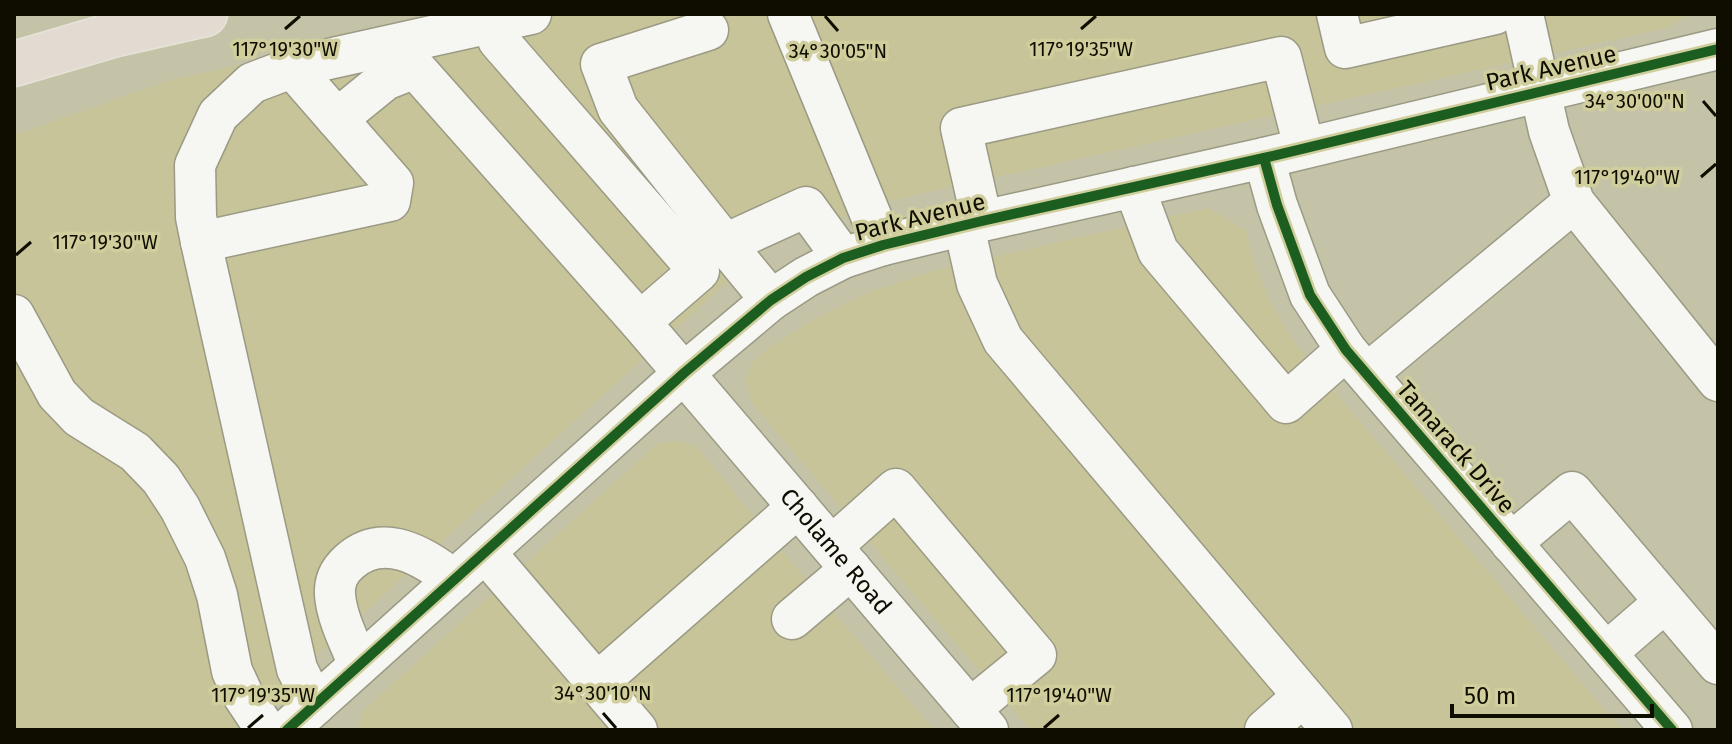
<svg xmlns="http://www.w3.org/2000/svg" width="1732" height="744" viewBox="0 0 1732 744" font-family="'Fira Sans',sans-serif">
  <rect width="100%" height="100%" fill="#c4c3a8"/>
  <g fill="#c7c499">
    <polygon points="472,14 1690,14 1667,28 884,202 796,234 767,248 726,283 235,730 14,730 14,135 171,80"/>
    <polygon points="1208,208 1246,230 1254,265 1271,303 1292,339 1335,392 1622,730 1030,730 759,412 750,399 746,383 751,364 767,349 809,322 869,292 936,270"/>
    <polygon points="678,441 696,446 776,544 934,730 357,730 365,709 658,443"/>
  </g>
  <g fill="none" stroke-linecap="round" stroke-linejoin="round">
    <g stroke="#9b9a84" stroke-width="43">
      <g id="minor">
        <polyline points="788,14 883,245"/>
        <polyline points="1337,14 1345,48 1495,14"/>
        <polyline points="1523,14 1549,131 1574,202 1718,381"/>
        <polyline points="708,30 601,64 618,109 725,244"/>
        <polyline points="498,40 699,271 640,322"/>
        <path id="s1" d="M297,66l6,14 34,39 48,-39 30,-12 225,254 348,408"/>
        <polyline points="1264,158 1277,205 1310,295 1346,350 1672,730"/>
        <polyline points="1134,187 1158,251 1286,403 1346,350"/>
        <polyline points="982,221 961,128 1281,57 1304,147"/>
        <polyline points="964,226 977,284 1003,340 1332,730"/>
        <polyline points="201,242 390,201 393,183 337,119"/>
        <polyline points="771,300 725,244 806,207 843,258"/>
        <polyline points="14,315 57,394 79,417 135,452 161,479 180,508 205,558 217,595 232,671 244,697 266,730"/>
        <polyline points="1367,374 1574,202"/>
        <polyline points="1511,543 1572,492 1718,664"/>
        <polyline points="832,546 896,489 1036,655 970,709"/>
        <polyline points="485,552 637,730"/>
        <polyline points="792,619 851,569"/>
        <polyline points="1606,653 1665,602"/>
        <path d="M359,665c-9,-22 -22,-46 -24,-70 -1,-14 4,-24 14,-33 34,-31 75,-6 105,18"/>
        <polyline points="597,683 798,507"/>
        <polyline points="315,705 297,669 201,242 196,217 195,165 218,115 252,83 297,66 531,14"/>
        <polyline points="287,730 684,373 771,300 806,277 843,258 883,245 982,221 1264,158 1718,49"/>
        <polyline points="1265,730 1303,696"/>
      </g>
    </g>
    <g stroke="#e4e4d8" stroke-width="47">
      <polyline id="highway" points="14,64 116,34 205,14"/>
    </g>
    <use href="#minor" stroke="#f6f6f2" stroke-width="40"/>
    <use href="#highway" stroke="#e3dad2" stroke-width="44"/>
    <g stroke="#d0ce9c" stroke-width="15">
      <g id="cycleway">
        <polyline points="1264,158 1277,205 1310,295 1346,350 1672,730"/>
        <polyline points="287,730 684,373 771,300 806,277 843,258 883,245 982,221 1264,158 1718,49"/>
      </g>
    </g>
    <use href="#cycleway" stroke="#1b5e20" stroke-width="10"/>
  </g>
  <path fill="none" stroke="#0e0d00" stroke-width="3" d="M825,16l13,15M285,29l15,-13M1081,29l15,-13M1703,101l13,15M1701,177l15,-13M16,255l15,-13M603,713l13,15M248,728l15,-13M1044,728l15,-13"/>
  <g text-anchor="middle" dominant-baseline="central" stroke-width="7" stroke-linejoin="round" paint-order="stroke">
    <g font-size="24" fill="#0e0d00" stroke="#d0ce9c">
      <text transform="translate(1551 68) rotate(-13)">Park Avenue</text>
      <text transform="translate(920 217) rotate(-14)">Park Avenue</text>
      <text transform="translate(1456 447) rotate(49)">Tamarack Drive</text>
      <text stroke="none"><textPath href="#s1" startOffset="802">Cholame Road</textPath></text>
    </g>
  </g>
  <g font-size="20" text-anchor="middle" fill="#0e0d00" stroke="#d0ce9c" stroke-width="7" stroke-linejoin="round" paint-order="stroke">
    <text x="1081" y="56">117°19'35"W</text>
    <text x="285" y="56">117°19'30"W</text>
    <text x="838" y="58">34°30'05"N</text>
    <text x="1635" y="108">34°30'00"N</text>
    <text x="1627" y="184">117°19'40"W</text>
    <text x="105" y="249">117°19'30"W</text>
    <text x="603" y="700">34°30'10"N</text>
    <text x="263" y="702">117°19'35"W</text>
    <text x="1059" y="702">117°19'40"W</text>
  </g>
  <rect width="1732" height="744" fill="none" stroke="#0e0d00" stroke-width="32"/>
  <path d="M1452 704v12h200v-12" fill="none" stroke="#0e0d00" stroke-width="4"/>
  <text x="1464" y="704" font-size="24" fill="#0e0d00" stroke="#d0ce9c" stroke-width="6" paint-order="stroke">50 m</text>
</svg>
